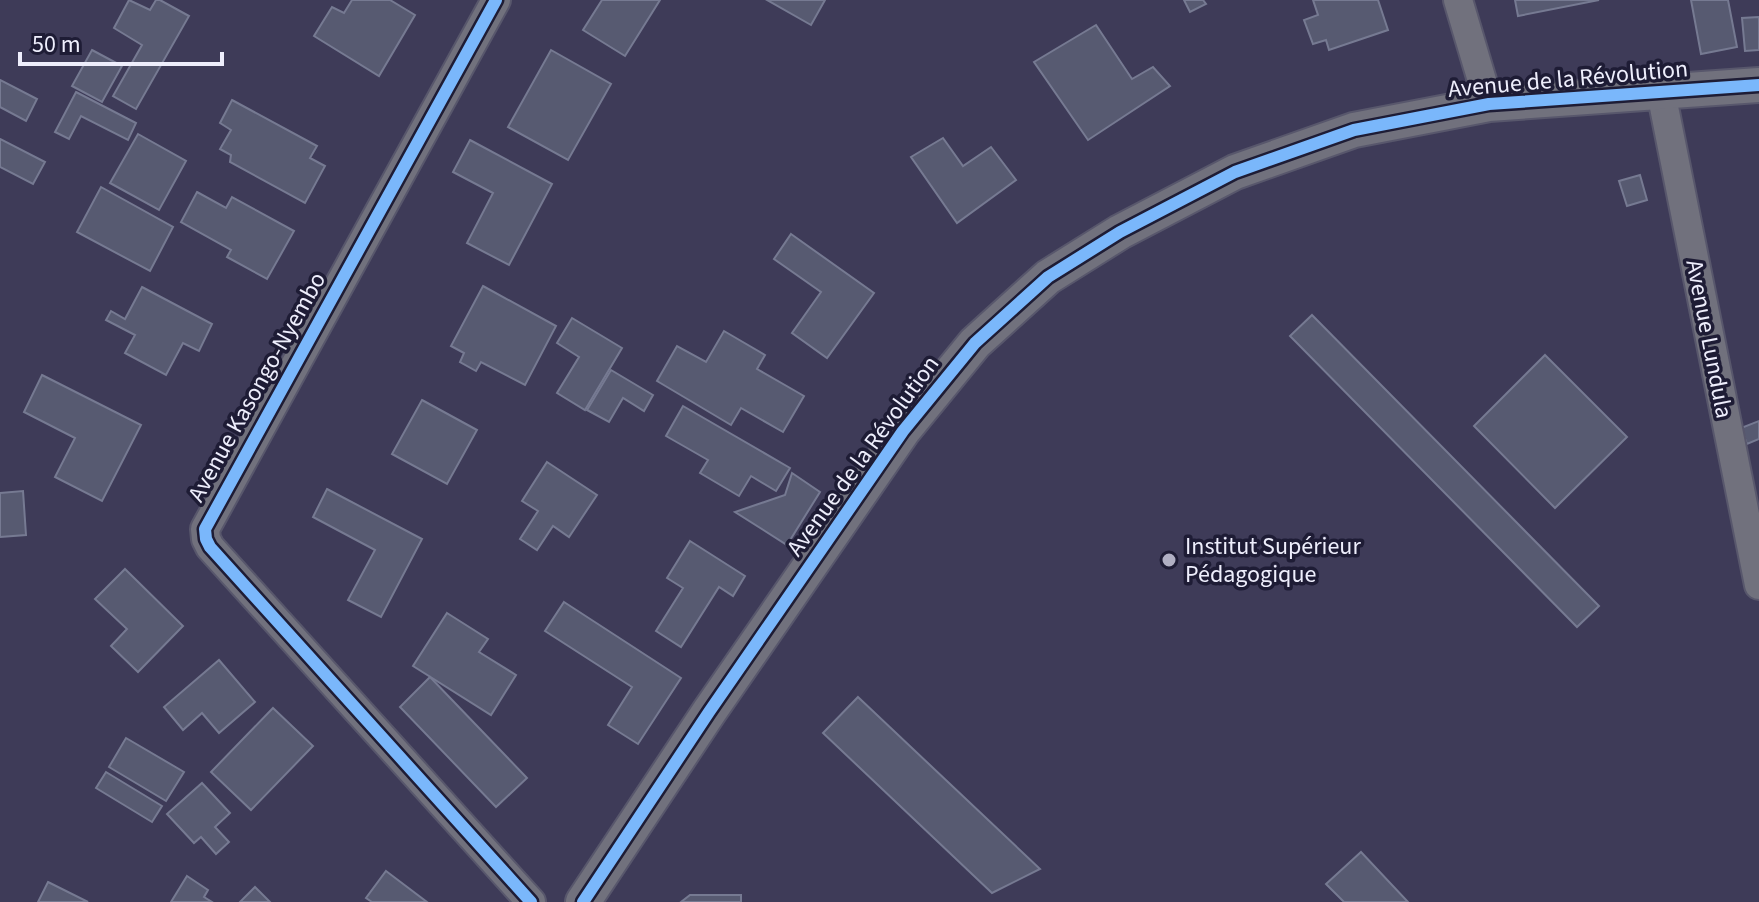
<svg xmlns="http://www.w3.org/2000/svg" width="1759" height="902" viewBox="0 0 1759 902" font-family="'Source Sans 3',sans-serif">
  <rect width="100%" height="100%" fill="#3e3b58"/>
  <g fill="#575a71" stroke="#767a92" stroke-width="2">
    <polygon points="129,0 150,10 156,0 160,0 189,16 136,109 113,96 142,45 114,28"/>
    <polygon points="352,0 390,0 415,15 379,76 314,36 332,7 344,13"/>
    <polygon points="602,0 660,0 625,56 583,30"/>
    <polygon points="767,0 825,0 811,25"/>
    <polygon points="1184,0 1203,0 1206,4 1190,12"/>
    <polygon points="1313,0 1378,0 1388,30 1329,50 1326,40 1313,44 1304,20 1318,15"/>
    <polygon points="1515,0 1599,0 1518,16"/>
    <polygon points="1691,0 1728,0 1737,47 1701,54"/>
    <polygon points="1759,17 1759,50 1745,51 1742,18"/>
    <polygon points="1096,25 1132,79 1153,67 1170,86 1088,140 1034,62"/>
    <polygon points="92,50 122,66 102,102 72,86"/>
    <polygon points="551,50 611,84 568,160 508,127"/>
    <polygon points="0,80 37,99 26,121 0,107"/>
    <polygon points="76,92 136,123 128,140 81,116 69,139 55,132"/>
    <polygon points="232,100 317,146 310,158 325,166 305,203 230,162 231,155 220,149 231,130 220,123"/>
    <polygon points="138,134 186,161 159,210 110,183"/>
    <polygon points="943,138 963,166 991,147 1016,180 957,223 911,157"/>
    <polygon points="0,139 45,162 33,184 0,167"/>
    <polygon points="470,140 552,184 509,265 467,243 493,193 453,172"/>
    <polygon points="1640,175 1647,200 1627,206 1619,181"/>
    <polygon points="101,187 173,227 150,271 77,232"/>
    <polygon points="197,192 226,208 232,197 294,231 267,279 227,257 231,250 181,222"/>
    <polygon points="791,234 874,293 827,358 792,333 821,292 774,259"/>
    <polygon points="483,286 556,326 525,385 481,362 476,371 460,362 464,353 451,346"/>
    <polygon points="142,287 212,324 199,351 183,343 166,375 125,353 135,335 106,320 111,311 125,319"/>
    <polygon points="1312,315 1599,606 1577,627 1290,336"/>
    <polygon points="572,318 622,348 585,410 557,393 579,357 557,343"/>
    <polygon points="724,331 765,355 757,369 804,396 783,432 741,408 731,425 657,381 677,346 706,362"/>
    <polygon points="1545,355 1627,437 1555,508 1474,426"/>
    <polygon points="611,370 653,395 644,411 623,398 609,422 587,410"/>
    <polygon points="42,375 141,425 102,501 55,477 75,438 24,412"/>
    <polygon points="422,400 477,430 447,484 392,454"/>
    <polygon points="683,406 790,468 776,491 751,476 739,496 700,473 708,460 666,436"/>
    <polygon points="1759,421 1759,439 1747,444 1741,428"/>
    <polygon points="547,462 597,495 569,537 553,526 537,550 520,539 538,511 522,501"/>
    <polygon points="792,473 820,492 787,545 735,512 785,495"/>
    <polygon points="327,489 422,539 381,617 348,600 375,550 313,517"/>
    <polygon points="23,491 26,535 0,537 0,493"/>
    <polygon points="690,541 745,576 733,596 719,587 681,647 656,631 683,588 667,578"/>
    <polygon points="125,569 183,626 138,672 111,646 127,629 95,599"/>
    <polygon points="564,602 681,678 638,744 608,725 632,687 545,631"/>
    <polygon points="447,613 488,639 479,652 516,675 491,715 413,666"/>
    <polygon points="219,660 255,702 219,733 202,713 183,730 164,707"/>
    <polygon points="430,677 527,778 496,807 400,707"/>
    <polygon points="858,697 1040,869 992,893 823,733"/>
    <polygon points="273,708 313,746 251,810 211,772"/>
    <polygon points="126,738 184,772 166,801 109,767"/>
    <polygon points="106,772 162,806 152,822 96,788"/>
    <polygon points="202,783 230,813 215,827 229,842 216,854 201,837 194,843 167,814"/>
    <polygon points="1361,852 1408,902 1344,902 1326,884"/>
    <polygon points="386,871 427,902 372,902 366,898"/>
    <polygon points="187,876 208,890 204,897 212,902 171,902"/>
    <polygon points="48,882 88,902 38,902"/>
    <polygon points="255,887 270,902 240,902"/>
    <polygon points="690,895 741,895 741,902 681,902"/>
  </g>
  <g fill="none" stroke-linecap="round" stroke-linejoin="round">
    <g stroke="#58576c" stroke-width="32">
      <g id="minor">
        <polyline points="496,0 205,529 206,539 210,547 531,902"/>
        <polyline points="1458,0 1489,104"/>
        <polyline points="1661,92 1759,585"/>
      </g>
    </g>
    <g stroke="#58576c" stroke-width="38">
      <polyline id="tertiary" points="583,902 709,712 903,431 975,343 1048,277 1120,232 1235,172 1354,130 1489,104 1759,85"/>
    </g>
    <use href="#minor" stroke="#71717d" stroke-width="28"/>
    <use href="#tertiary" stroke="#71717d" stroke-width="34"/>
    <g stroke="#1e1c35" stroke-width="17">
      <g id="cycleway">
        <polyline points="496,0 205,529 206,539 210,547 531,902"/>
        <polyline points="583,902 709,712 903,431 975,343 1048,277 1120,232 1235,172 1354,130 1489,104 1759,85"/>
      </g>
    </g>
    <use href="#cycleway" stroke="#7ab7fb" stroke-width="12"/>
  </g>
  <circle fill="#b0afc3" stroke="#1e1c35" stroke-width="3" cx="1169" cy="560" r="8"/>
  <g text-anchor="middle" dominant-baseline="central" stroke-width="7" stroke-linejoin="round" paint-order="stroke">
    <g font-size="24" fill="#eeeefc" stroke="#1e1c35">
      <text transform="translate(1568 79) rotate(-5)">Avenue de la Révolution</text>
      <text transform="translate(1709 339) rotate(79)">Avenue Lundula</text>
      <text transform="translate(257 387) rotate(-61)">Avenue Kasongo-Nyembo</text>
      <text transform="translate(863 456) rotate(-54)">Avenue de la Révolution</text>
    </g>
    <g font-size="24" fill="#eeeefc" stroke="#1e1c35" text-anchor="start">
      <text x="1185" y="546">Institut Supérieur<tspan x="1185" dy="28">Pédagogique</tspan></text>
    </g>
  </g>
  <path d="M20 52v12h202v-12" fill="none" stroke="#eeeefc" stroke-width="4"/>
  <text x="32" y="52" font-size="24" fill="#eeeefc" stroke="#1e1c35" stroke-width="6" paint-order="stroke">50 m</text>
</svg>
